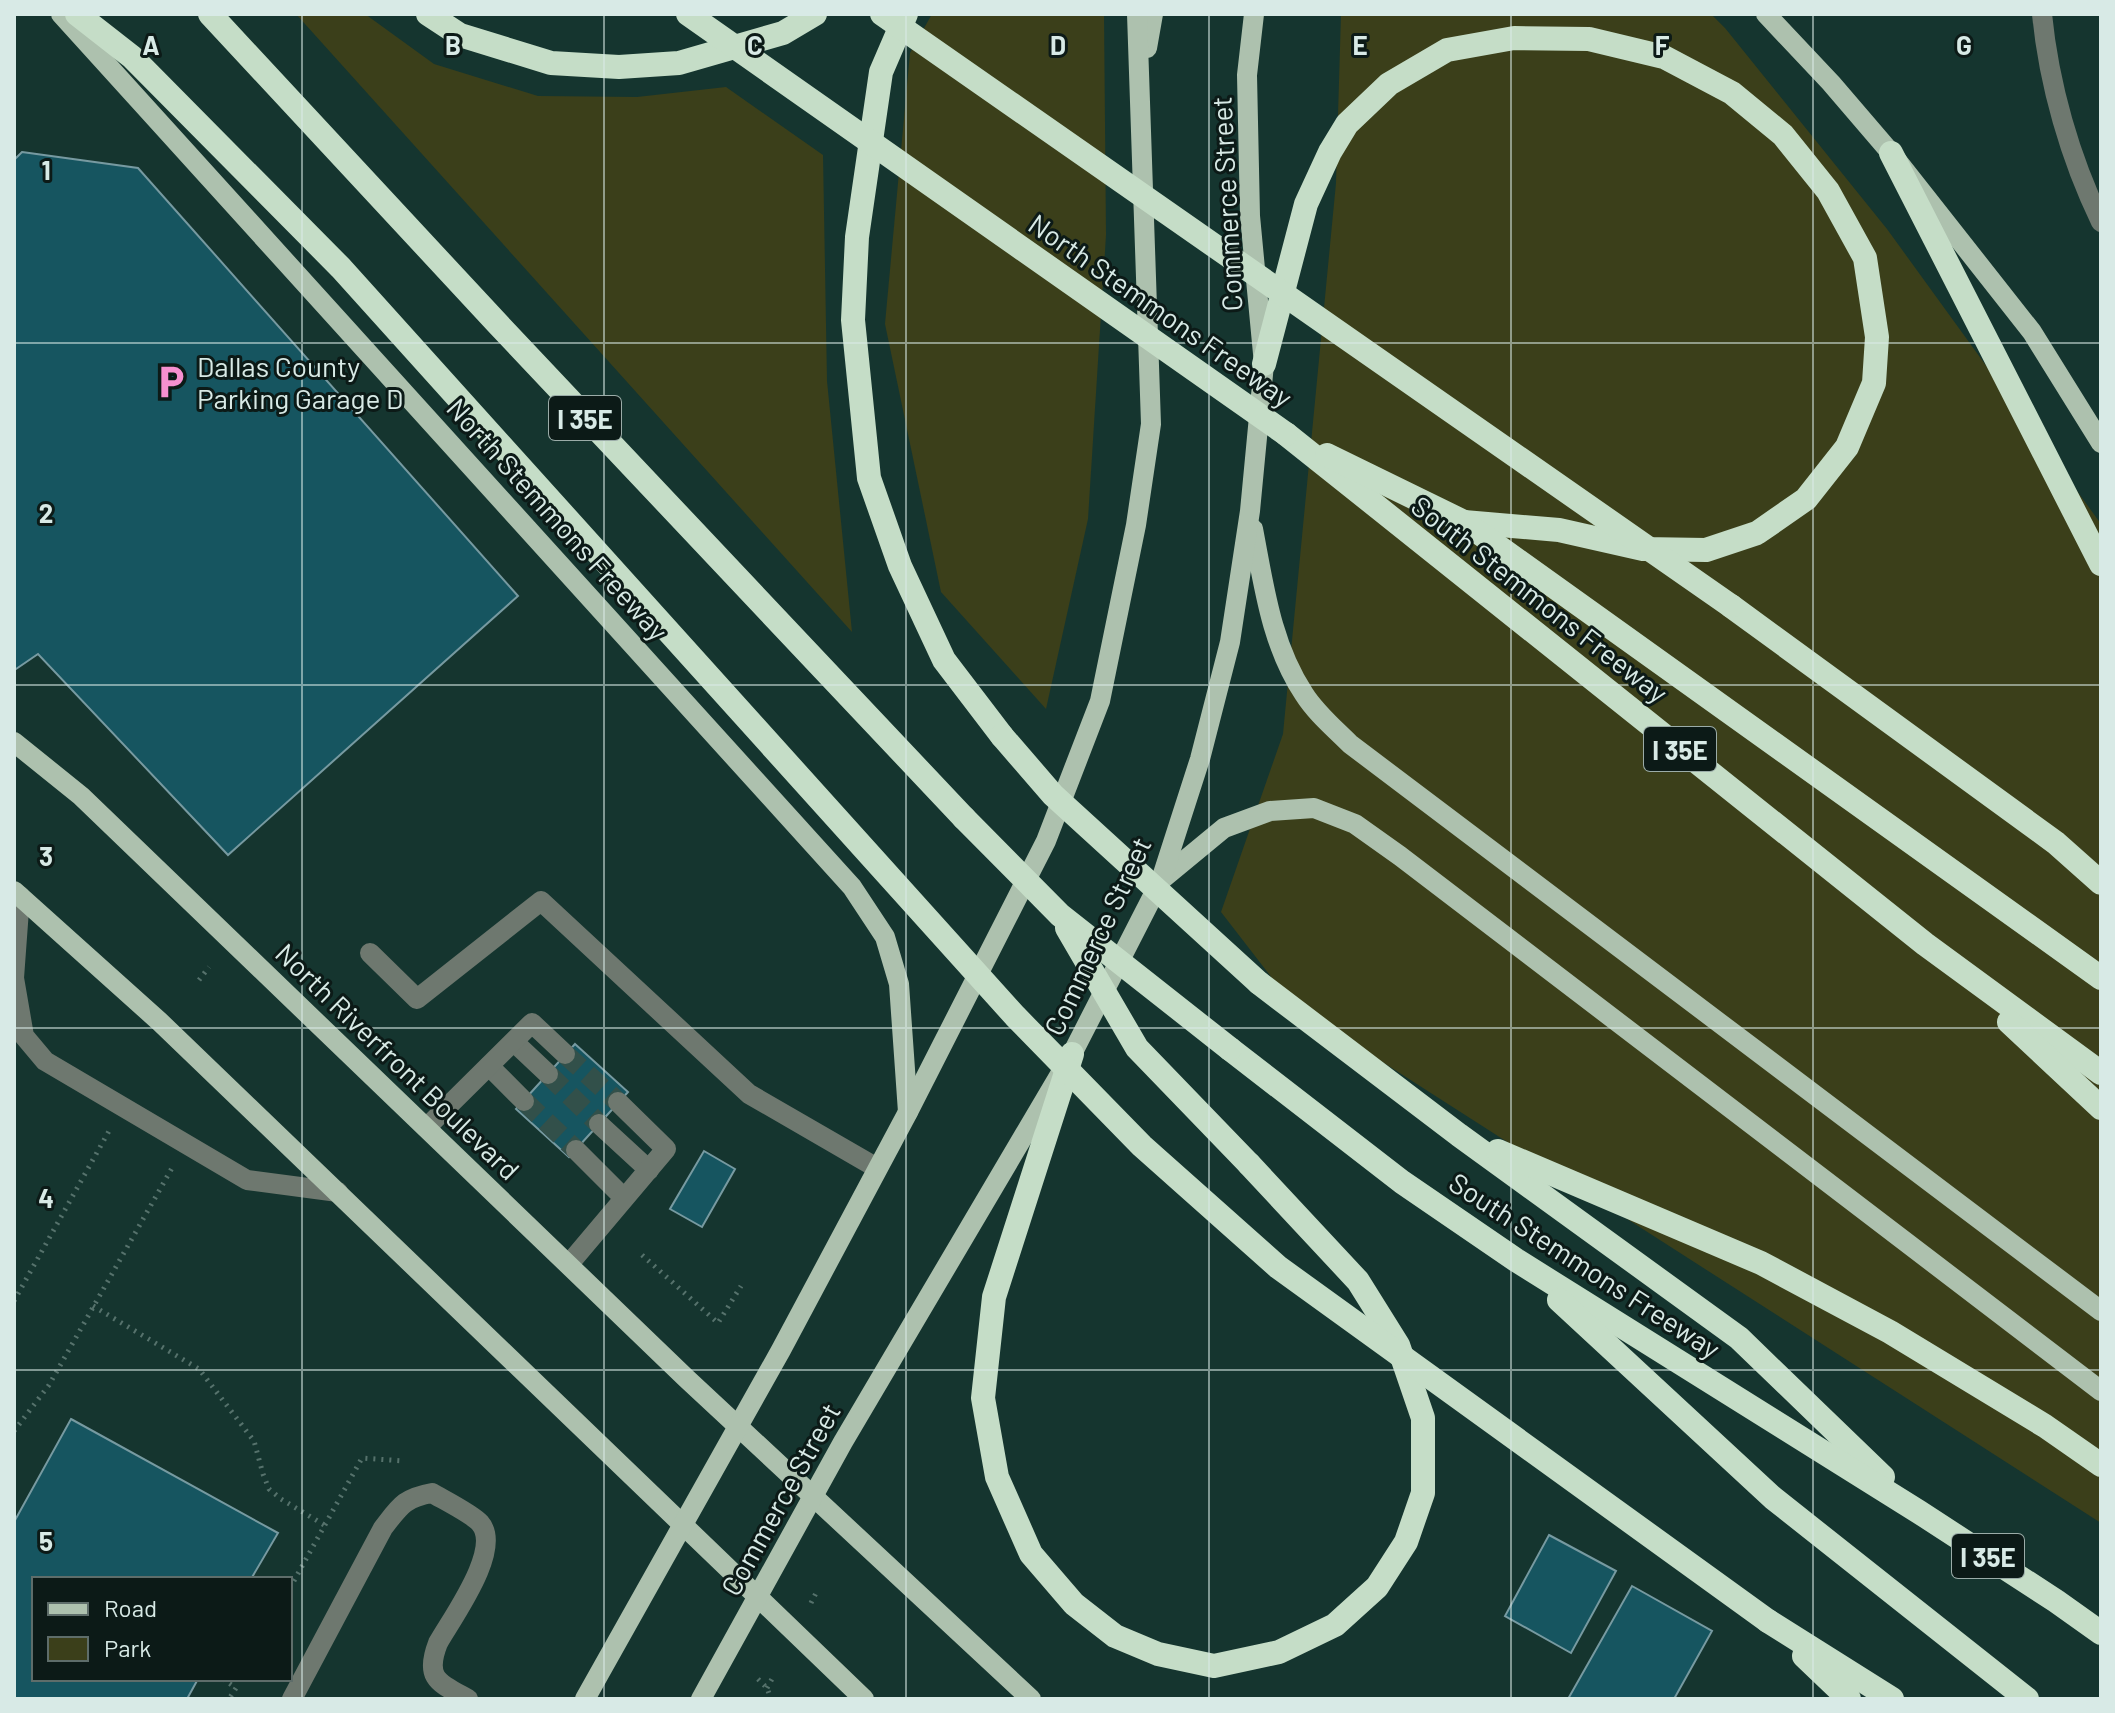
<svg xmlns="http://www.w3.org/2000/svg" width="2115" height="1713" viewBox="0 0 2115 1713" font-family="Barlow,sans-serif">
  <rect width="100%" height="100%" fill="#15352f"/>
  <g fill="#3b3f1a">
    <polygon points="296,14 365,14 434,64 538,96 637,97 726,87 823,155 827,381 852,632"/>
    <polygon points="932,14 1104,14 1106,235 1088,519 1046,709 941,592 885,324 910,53"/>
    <polygon points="1341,14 1711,14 1725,28 1887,229 2101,524 2101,1523 1292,1004 1221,912 1283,734 1336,183"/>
  </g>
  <g fill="#165560" stroke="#779aa1" stroke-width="2">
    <polygon points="22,152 138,168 518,596 228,855 38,654 16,669 14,667 14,160"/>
    <polygon points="575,1044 628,1092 569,1157 516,1109"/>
    <polygon points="704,1151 735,1169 702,1227 670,1209"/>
    <polygon points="71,1419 278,1533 251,1579 34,1579 34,1679 198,1679 187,1699 14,1699 14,1522"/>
    <polygon points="1549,1535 1616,1571 1571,1653 1505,1616"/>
    <polygon points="1632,1586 1712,1631 1674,1699 1568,1699"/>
  </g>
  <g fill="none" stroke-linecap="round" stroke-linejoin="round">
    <g stroke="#32504a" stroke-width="20" stroke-dasharray="20 10" stroke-linecap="butt">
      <polyline points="565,1054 618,1102"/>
      <polyline points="548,1074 599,1124"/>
      <polyline points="524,1101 576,1150"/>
    </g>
    <g stroke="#56726c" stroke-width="5" stroke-dasharray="2 6" stroke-linecap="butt">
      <polyline points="199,980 209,967"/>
      <polyline points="642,1255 718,1323 741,1286"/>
      <polyline points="14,1301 109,1131"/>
      <polyline points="93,1306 199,1369 254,1441 263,1474 269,1489 281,1499 326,1526"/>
      <polyline points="14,1431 49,1385 172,1168"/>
      <polyline points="290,1588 362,1458 404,1461"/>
      <polyline points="811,1603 816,1593"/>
      <polyline points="223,1679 236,1688 229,1699"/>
      <polyline points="758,1679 767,1688 771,1699"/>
      <polyline points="767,1688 773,1677"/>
    </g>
    <g stroke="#6e786f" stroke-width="20">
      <path d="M2042,14c7,71 28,144 59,208"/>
      <polyline points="20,896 14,978 24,1036 45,1061 247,1180 338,1192"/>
      <polyline points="370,953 417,999 541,901 749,1094 877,1168"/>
      <polyline points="514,1042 548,1074"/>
      <polyline points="489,1066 524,1101"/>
      <polyline points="599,1124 649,1170"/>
      <polyline points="427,1127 532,1023 565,1054"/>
      <polyline points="576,1150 624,1198"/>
      <polyline points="569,1264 666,1149 618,1102"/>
      <path d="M292,1699l91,-171c17,-22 21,-30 49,-35 12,7 40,21 48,30 23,26 -28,95 -42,120 -14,36 1,40 30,56"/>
    </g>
    <g stroke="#adc1ae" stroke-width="20">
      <polyline points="61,14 852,887 885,937 899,984 908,1112"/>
      <polyline points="1766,14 1831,83 1891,153 2032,332 2101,443"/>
      <polyline points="1147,48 1153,14"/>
      <path d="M1253,529c11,57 18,115 51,165 12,19 30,34 46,50l751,567"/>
      <polyline points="14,742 81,796 687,1379 1031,1699"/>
      <polyline points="1161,880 1224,828 1270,811 1314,808 1355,824 1400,856 2101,1391"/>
      <polyline points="14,891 160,1022 864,1699"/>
      <polyline points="585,1699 781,1350 908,1112 1046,841 1100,701 1136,525 1151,424 1137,14"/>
      <polyline points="701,1699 843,1442 1072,1054 1161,880 1200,759 1230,642 1250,511 1264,364 1250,216 1247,75 1254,14"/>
    </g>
    <g stroke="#c5ddc7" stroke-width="24">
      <polyline points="210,14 497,323 964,818"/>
      <polyline points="428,14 460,35 551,63 619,67 679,63 783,33 815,14"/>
      <polyline points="906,14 881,72 857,237 853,320 869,478 900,566 944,660 1002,736"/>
      <polyline points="1891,153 2101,564"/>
      <polyline points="1264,364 1306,204 1330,152 1347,124 1389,84 1447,50 1514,38 1589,39 1664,57 1732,93 1783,135 1828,191 1865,258 1877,337 1874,383 1847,447 1806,499 1757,533 1706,550 1643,549 1559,530 1464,522"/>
      <polyline points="1286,434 1925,944 2101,1073"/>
      <polyline points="1327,455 1464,522 2101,978"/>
      <polyline points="1731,606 2056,843 2101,883"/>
      <polyline points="1259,983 1459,1135 1739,1338 1883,1477"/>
      <polyline points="2009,1022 2101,1108"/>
      <polyline points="1230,1049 1402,1182 1516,1260 1919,1512 2056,1601 2101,1633"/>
      <polyline points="1072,1054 994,1297 983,1398 997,1477 1031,1554 1074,1604 1115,1636 1158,1654 1214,1666 1279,1652 1335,1625 1377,1587 1406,1542 1423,1493 1423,1418 1398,1345 1358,1281 1249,1164"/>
      <polyline points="1498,1151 1761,1263 1890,1332 2045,1426 2101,1465"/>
      <polyline points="1559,1300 1773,1498 2027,1699"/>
      <polyline points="1768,1621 1892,1699"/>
      <polyline points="1804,1656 1849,1699"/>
    </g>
    <g stroke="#c5ddc7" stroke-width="24">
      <polyline points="77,14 132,57 341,268 1015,1016 1142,1146 1278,1267 1768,1621"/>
      <polyline points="688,14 1286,434"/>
      <polyline points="882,14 1731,606"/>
      <polyline points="1002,736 1053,795 1259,983"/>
      <polyline points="964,818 1060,915 1230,1049"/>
      <polyline points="1067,928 1137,1048 1249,1164"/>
    </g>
  </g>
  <path fill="none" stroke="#d8eae6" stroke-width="2" stroke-opacity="0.55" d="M302,14v1685M604,14v1685M906,14v1685M1209,14v1685M1511,14v1685M1813,14v1685M14,343h2087M14,685h2087M14,1028h2087M14,1370h2087"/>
  <defs>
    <g id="parking-bare" transform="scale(2.76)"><path d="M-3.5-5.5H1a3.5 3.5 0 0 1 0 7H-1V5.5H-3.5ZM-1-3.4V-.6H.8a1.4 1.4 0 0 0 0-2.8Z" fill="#f690d0" stroke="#0c1a17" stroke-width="2.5" paint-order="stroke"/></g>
  </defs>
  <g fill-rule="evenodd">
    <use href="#parking-bare" x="171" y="382"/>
  </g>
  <g text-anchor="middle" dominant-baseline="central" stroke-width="6" stroke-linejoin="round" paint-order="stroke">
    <g fill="#0c1a17" stroke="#9baca8" stroke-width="2">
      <rect x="549" y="396" width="72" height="44" rx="6"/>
      <rect x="1644" y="727" width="72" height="44" rx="6"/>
      <rect x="1952" y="1534" width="72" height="44" rx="6"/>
    </g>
    <g font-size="26" font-weight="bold" fill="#d8eae6">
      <text x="585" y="418">I 35E</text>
      <text x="1680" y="749">I 35E</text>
      <text x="1988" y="1556">I 35E</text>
    </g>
    <g font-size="28" fill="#d8eae6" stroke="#0c1a17">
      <text transform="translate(1226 204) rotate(-93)">Commerce Street</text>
      <text transform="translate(1161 310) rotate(35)">North Stemmons Freeway</text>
      <text transform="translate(558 519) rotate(48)">North Stemmons Freeway</text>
      <text transform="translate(1540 599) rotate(38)">South Stemmons Freeway</text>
      <text transform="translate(1097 936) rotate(-65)">Commerce Street</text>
      <text transform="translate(398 1061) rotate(44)">North Riverfront Boulevard</text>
      <text transform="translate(1585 1265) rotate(33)">South Stemmons Freeway</text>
      <text transform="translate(780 1499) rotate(-61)">Commerce Street</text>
    </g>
    <g font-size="28" fill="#d8eae6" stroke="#0c1a17" text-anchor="start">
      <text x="197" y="366">Dallas County<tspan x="197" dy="32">Parking Garage D</tspan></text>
    </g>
  </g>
  <g font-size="26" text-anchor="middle" font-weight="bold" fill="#d8eae6" stroke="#0c1a17" stroke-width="6" stroke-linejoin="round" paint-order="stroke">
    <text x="151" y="55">A</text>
    <text x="453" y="55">B</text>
    <text x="755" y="55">C</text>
    <text x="1058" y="55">D</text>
    <text x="1360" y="55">E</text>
    <text x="1662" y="55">F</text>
    <text x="1964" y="55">G</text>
    <text x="46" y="180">1</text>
    <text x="46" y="523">2</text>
    <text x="46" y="866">3</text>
    <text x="46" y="1208">4</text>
    <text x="46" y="1551">5</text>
  </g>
  <rect width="2115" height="1713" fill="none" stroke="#d8eae6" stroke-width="32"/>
  <rect x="32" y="1577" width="260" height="104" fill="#0c1a17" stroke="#5e6d6a" stroke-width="2"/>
  <rect x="48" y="1603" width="40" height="12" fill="#adc1ae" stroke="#5e6d6a" stroke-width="2"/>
  <text x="104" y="1617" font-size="24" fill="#d8eae6">Road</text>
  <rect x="48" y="1637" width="40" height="24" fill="#3b3f1a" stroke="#5e6d6a" stroke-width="2"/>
  <text x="104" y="1657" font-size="24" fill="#d8eae6">Park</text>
</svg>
